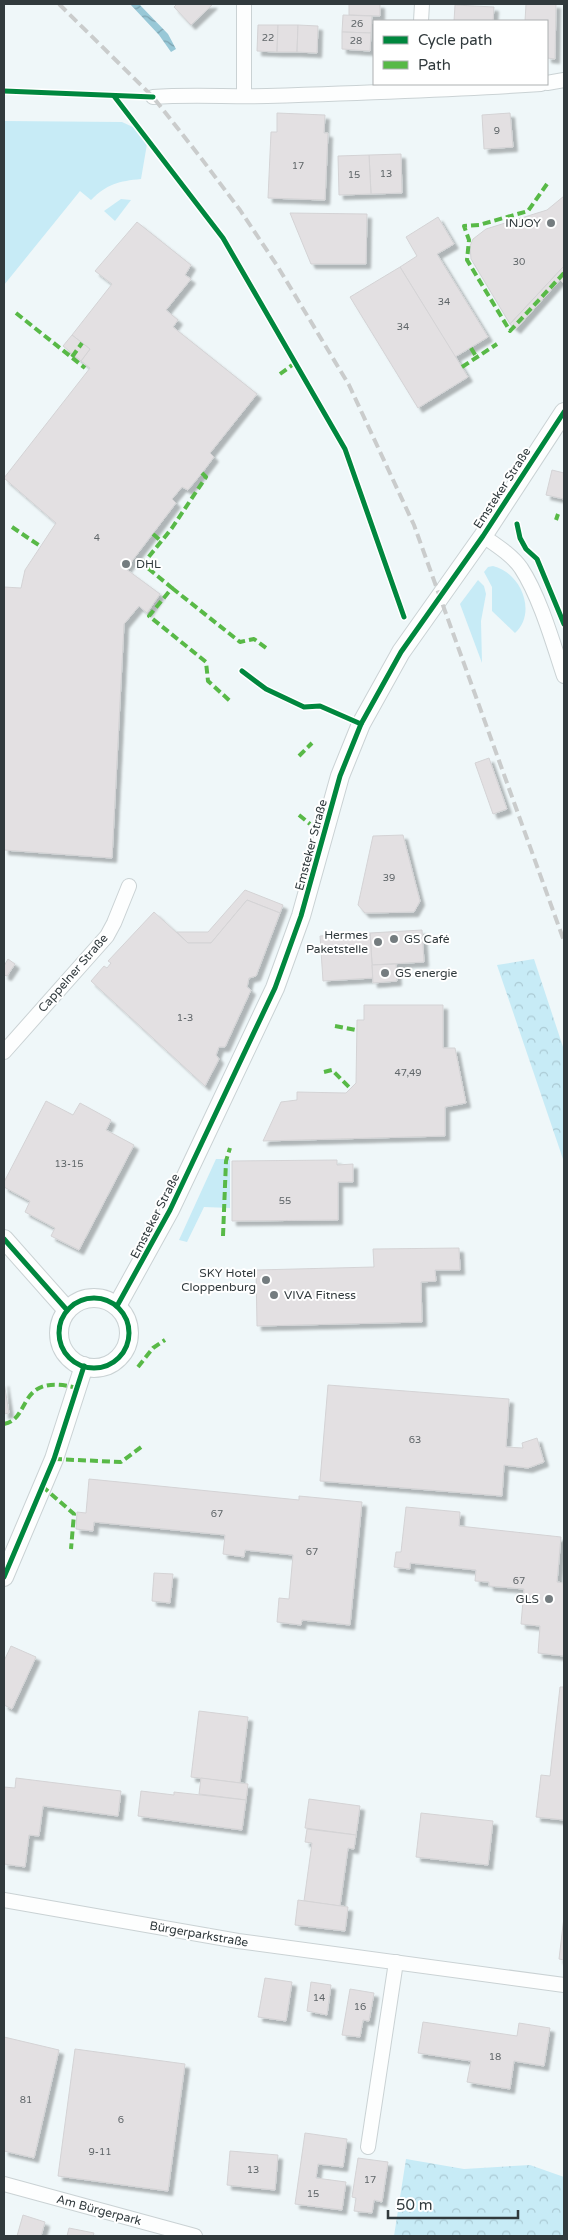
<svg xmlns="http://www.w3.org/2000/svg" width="568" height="2240" viewBox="0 0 568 2240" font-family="'Varela Round',sans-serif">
  <defs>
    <pattern id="forest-crowns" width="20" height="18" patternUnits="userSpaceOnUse" patternTransform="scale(1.25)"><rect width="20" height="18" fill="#c7ebf6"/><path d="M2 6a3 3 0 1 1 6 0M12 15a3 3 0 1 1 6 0" fill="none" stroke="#abcad4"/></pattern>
    <pattern id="water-waves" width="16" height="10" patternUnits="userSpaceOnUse" patternTransform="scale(1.25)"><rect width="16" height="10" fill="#98c8d7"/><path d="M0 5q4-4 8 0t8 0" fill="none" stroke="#7da3b0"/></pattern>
    <filter id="shadow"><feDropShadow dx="4.5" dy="4.5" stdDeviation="1" flood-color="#0004"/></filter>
  </defs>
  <rect width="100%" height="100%" fill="#eff7f9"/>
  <g fill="#c7ebf6">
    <path d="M4,121l118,1 13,6 12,16 -6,35c-22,2 -34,5 -50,21l-11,-9 -76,94z"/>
    <polygon points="121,199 131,200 115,221 104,211"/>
    <path d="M493,566c27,6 45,46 22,67l-23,-22v-24l-8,-15 4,-5z"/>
    <polygon points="478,580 484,586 486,594 481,621 482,663 460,604"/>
    <polygon points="216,1159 230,1159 230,1208 204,1207 187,1242 179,1240"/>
  </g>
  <g fill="url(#forest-crowns)">
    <polygon points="534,959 564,1050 564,1162 497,965"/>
    <polygon points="406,2159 464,2169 530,2165 564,2177 564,2236 394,2236"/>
  </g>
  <polygon fill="url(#water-waves)" points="130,4 139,4 168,34 176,49 171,52 159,35"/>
  <g fill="#e3e0e2" stroke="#d4d3d5" filter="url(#shadow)">
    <polygon points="177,4 213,4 191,25 174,7"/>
    <polygon points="349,4 380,4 380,16 349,15"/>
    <polygon points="526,4 556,4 555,59 547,58 547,21 525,21"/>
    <polygon points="455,5 494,7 493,21 454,21"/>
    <polygon points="343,15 372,16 371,33 342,32"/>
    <polygon points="258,25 278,25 277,52 257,51"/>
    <polygon points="278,25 298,25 297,52 277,52"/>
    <polygon points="298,25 318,26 317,53 297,52"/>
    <polygon points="342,32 371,33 370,51 342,49"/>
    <polygon points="277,113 325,115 324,133 328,133 325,200 268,198 271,132 277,132"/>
    <polygon points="510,113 513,147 484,149 482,115"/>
    <polygon points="401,154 402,193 371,194 369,155"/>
    <polygon points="369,155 371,194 339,195 338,156"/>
    <polygon points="564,196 564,266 510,324 471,259 470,246 473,239 486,229 547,210"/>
    <polygon points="290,213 367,214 366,264 311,264"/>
    <polygon points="438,217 454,244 437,254 488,337 455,357 400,267 417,256 406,237"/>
    <polygon points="137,222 191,265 185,275 191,279 166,310 178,320 173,327 257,394 210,453 214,457 202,473 188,490 182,487 172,499 176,503 126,569 160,594 147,613 139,606 124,624 112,858 4,850 4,587 21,588 25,570 56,523 4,478 90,368 81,361 90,349 72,335 112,284 95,271"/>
    <polygon points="564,266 564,284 560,280 516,329 510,324"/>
    <polygon points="400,267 468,377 418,408 350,297"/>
    <polygon points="72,335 90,349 81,361 63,346"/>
    <polygon points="552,470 564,473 564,499 546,495"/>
    <polygon points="489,758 507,809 493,814 475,763"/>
    <polygon points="403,835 420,901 414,912 365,913 358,905 373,836"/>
    <polygon points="245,890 283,905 280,913 247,900 211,943 188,943 177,932 208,932"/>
    <polygon points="247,900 280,913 256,976 249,978 247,987 251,990 225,1047 219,1047 216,1055 219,1059 205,1086 91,981 104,966 107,968 111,963 108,961 154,912 188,943 211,943"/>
    <polygon points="422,930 424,962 372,965 370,933"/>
    <polygon points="370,933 373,978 323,981 320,936"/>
    <polygon points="8,959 15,964 7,976 4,975 4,966"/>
    <polygon points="396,964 397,981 373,983 372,965"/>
    <polygon points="364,1005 443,1005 443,1048 455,1048 466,1103 445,1107 445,1136 263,1141 281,1102 297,1100 297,1092 346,1093 356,1083 357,1020 364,1020"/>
    <polygon points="46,1101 73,1115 80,1103 111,1120 106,1130 134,1145 79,1250 51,1236 55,1228 25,1212 30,1201 4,1187 4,1182"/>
    <polygon points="337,1160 337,1165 353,1164 353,1182 338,1182 338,1220 232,1221 232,1161"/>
    <polygon points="459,1248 460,1270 435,1270 436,1281 421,1282 422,1322 257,1326 256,1270 374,1267 373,1249"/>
    <polygon points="4,1382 9,1413 4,1414"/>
    <polygon points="328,1385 509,1399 506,1447 523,1448 522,1443 537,1438 544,1462 528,1468 504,1465 502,1496 320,1481"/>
    <polygon points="89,1479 299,1500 299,1496 362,1502 350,1625 302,1620 301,1625 277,1622 279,1598 289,1599 293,1555 245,1550 244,1557 223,1554 225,1535 94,1522 93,1531 76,1529 77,1512 86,1513"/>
    <polygon points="406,1507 460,1512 459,1526 561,1537 557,1582 564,1583 564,1656 538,1653 540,1626 521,1624 524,1589 489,1586 489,1582 475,1581 476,1570 410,1563 410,1569 394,1567 396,1552 401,1552"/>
    <polygon points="154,1573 173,1574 170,1603 152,1601"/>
    <polygon points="11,1646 36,1657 12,1709 4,1705 4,1661"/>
    <polygon points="560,1687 564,1687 564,1820 536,1817 541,1775 550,1776"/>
    <polygon points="199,1711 248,1717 240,1783 191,1777"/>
    <polygon points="16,1778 121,1791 118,1816 43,1806 39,1836 29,1835 25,1867 4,1864 4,1787 15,1788"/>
    <polygon points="201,1778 248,1784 246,1800 199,1794"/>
    <polygon points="141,1791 174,1795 174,1792 246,1800 242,1830 138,1816"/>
    <polygon points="309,1799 360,1806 356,1835 305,1828"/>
    <polygon points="421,1813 493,1821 488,1865 416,1857"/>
    <polygon points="307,1829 356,1835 354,1849 348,1848 340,1906 304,1901 312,1843 305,1842"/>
    <polygon points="298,1900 348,1907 345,1931 295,1925"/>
    <polygon points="564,1917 564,1960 559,1959"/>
    <polygon points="265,1978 292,1982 286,2021 258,2017"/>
    <polygon points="311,1982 331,1985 327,2015 307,2011"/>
    <polygon points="350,1989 374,1993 369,2021 363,2020 360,2037 342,2035"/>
    <polygon points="423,2022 517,2036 519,2023 550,2028 544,2066 514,2061 510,2089 467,2082 471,2061 418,2053"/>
    <polygon points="4,2037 59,2050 34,2158 4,2151"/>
    <polygon points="75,2049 185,2064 168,2191 58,2176"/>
    <polygon points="305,2133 347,2139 343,2167 318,2164 316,2178 346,2182 342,2210 295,2204"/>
    <polygon points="230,2151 278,2155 275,2190 227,2185"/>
    <polygon points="358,2158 388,2162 382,2202 374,2200 372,2213 354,2211 356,2198 352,2197"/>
    <polygon points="23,2215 45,2222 41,2236 17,2236"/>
    <polygon points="69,2228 94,2233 93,2236 67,2236"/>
  </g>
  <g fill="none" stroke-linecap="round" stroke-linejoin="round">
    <g stroke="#cad2d4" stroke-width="16">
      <g id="minor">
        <polyline points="244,4 244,96"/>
        <polyline points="421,21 422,4"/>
        <polyline points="547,83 564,80"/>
        <path d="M153,97c38,-3 76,0 114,-1 92,-3 183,-6 274,-12"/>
        <path d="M483,536c13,9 29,19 38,32 19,29 32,75 43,108"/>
        <polyline points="4,1052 107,936 114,923 129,886"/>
        <polyline points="4,1900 238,1941 564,1985"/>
        <polyline points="368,2147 396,1962"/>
        <polyline points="4,2184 195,2236"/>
      </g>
    </g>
    <g stroke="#cad2d4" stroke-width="20">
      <g id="tertiary">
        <polyline points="4,1239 67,1310"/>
        <circle cx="94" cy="1333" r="35"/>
        <polyline points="117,1306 170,1210 275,988 301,916 340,776 361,724 401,652 483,536 564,412"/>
        <polyline points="4,1577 54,1459 84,1366"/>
      </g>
    </g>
    <use href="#minor" stroke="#fdfefe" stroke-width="14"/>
    <use href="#tertiary" stroke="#fdfefe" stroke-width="18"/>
    <polyline stroke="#cacccc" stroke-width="4" stroke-dasharray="10 5" stroke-linecap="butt" points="59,4 153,97 201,158 240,210 278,267 349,385 414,525 564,941"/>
    <g stroke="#58b947" stroke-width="4" stroke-dasharray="8 4" stroke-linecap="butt">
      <polyline points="547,184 528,211 479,225 464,226 469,240 467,260 510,331 564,273"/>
      <polyline points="16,313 85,368"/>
      <polyline points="471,348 477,358"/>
      <polyline points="72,357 82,343"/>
      <polyline points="462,367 497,344"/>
      <polyline points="280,374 295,363"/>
      <polyline points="202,473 206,477 172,528 143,564 172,588 149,616 206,662 208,681 230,701"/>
      <polyline points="556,520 558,514"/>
      <polyline points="12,527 40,546"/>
      <polyline points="153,534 162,542"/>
      <polyline points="172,588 240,642 254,639 269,650"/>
      <polyline points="299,756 312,743"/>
      <polyline points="299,815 310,824"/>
      <polyline points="335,1026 356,1030"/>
      <polyline points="324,1072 332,1070 350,1088"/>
      <polyline points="223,1236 226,1161 230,1148"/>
      <polyline points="138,1367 153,1348 165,1340"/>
      <path d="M4,1424c28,-5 12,-52 73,-36"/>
      <polyline points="54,1459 121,1462 144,1445"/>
      <polyline points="42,1486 74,1514 71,1549"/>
    </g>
    <g stroke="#fff" stroke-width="8">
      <g id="cycleway">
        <polyline points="4,91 153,97"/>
        <polyline points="114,96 223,238 345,449 404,617"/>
        <polyline points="517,524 520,538 526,549 537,559 564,624"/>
        <polyline points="242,671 266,689 304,707 320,706 361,724"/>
        <polyline points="4,1239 67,1310"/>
        <circle cx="94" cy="1333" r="35"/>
        <polyline points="117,1306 170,1210 275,988 301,916 340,776 361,724 401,652 483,536 564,412"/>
        <polyline points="4,1577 54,1459 84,1366"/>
      </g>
    </g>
    <use href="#cycleway" stroke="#00873e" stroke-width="5"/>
  </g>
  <g fill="#747c7f" stroke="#fff" stroke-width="2">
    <circle cx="551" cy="223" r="5"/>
    <circle cx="126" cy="564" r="5"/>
    <circle cx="394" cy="939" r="5"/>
    <circle cx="378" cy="942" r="5"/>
    <circle cx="385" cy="973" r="5"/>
    <circle cx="266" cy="1280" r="5"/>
    <circle cx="274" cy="1295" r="5"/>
    <circle cx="549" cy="1599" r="5"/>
  </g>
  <g text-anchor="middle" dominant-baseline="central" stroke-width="4" stroke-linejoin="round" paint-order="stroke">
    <g font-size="10" fill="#606669">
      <text x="357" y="24">26</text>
      <text x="268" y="38">22</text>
      <text x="356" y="41">28</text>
      <text x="497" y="131">9</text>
      <text x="298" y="166">17</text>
      <text x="386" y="174">13</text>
      <text x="354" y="175">15</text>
      <text x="519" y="262">30</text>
      <text x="444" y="302">34</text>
      <text x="403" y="327">34</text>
      <text x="97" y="538">4</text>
      <text x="389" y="878">39</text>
      <text x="185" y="1018">1-3</text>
      <text x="408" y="1073">47,49</text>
      <text x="69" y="1164">13-15</text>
      <text x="285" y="1201">55</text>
      <text x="415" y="1440">63</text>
      <text x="217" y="1514">67</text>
      <text x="312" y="1552">67</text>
      <text x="519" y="1581">67</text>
      <text x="319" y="1998">14</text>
      <text x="360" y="2007">16</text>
      <text x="495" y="2057">18</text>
      <text x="26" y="2100">81</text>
      <text x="121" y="2120">6</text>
      <text x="100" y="2152">9-11</text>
      <text x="253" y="2170">13</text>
      <text x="370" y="2180">17</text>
      <text x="313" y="2194">15</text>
    </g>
    <g font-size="12" fill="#313a3d" stroke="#fff" text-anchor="end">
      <text x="541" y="223">INJOY</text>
      <text x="136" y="564" text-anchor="start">DHL</text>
      <text x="368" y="935">Hermes<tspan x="368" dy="14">Paketstelle</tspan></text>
      <text x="404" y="939" text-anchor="start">GS Café</text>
      <text x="395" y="973" text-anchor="start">GS energie</text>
      <text x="256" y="1273">SKY Hotel<tspan x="256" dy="14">Cloppenburg</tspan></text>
      <text x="284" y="1295" text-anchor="start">VIVA Fitness</text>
      <text x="539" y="1599">GLS</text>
    </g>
    <g font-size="12" fill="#313a3d" stroke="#fff">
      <text transform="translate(502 488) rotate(-57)">Emsteker Straße</text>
      <text transform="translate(311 845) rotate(-75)">Emsteker Straße</text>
      <text transform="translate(73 973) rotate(-49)">Cappelner Straße</text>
      <text transform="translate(155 1216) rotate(-63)">Emsteker Straße</text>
      <text transform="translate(199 1934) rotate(10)">Bürgerparkstraße</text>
      <text transform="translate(99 2210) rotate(15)">Am Bürgerpark</text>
    </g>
  </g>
  <rect width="568" height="2240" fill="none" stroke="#313a3d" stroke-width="10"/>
  <rect x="373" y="20" width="175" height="65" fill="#ffffff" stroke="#adb0b1"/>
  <rect x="383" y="36" width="25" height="8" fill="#00873e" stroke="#adb0b1"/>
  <text x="418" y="45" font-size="15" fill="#313a3d">Cycle path</text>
  <rect x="383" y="61" width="25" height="8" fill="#58b947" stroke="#adb0b1"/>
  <text x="418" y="70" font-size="15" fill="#313a3d">Path</text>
  <path d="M388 2210v8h130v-8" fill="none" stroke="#313a3d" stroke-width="2.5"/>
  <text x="396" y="2210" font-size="15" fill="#313a3d" stroke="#ffffff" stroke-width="4" paint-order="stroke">50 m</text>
</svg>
